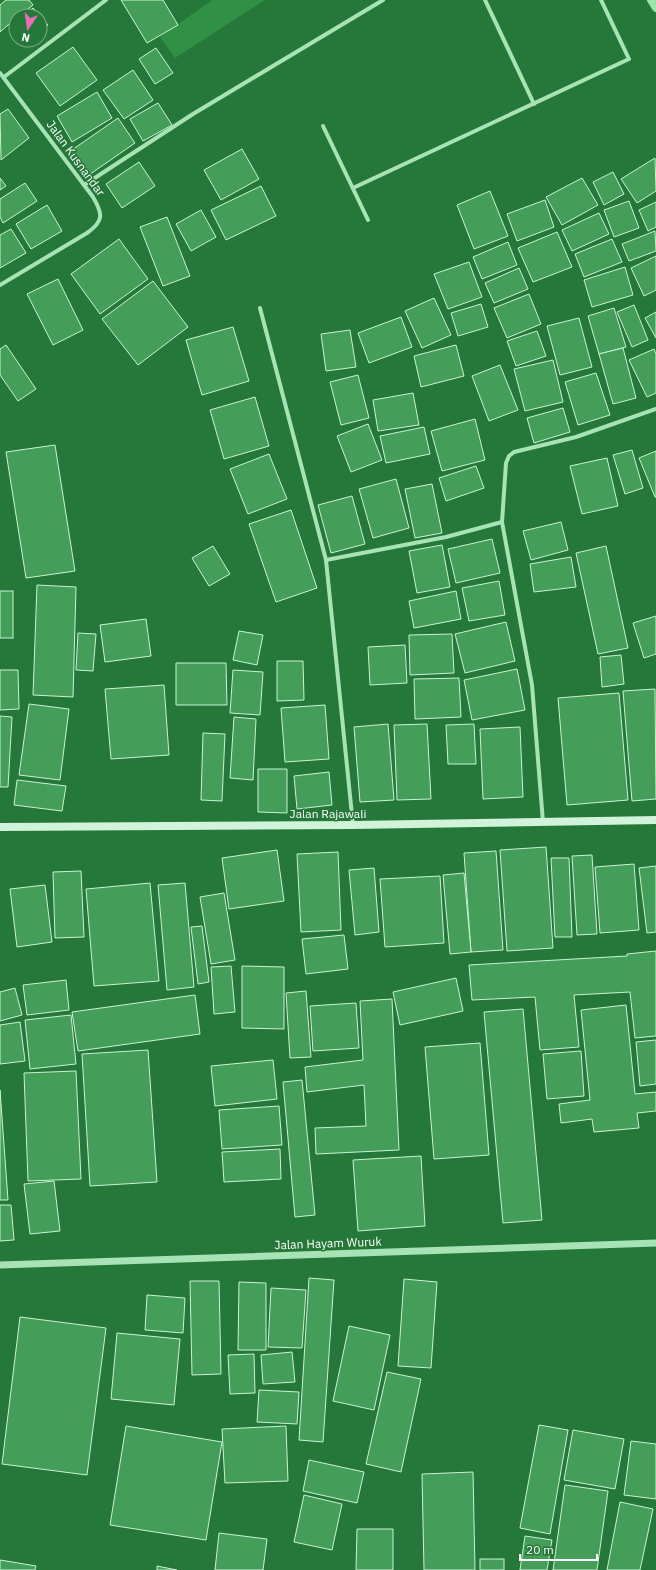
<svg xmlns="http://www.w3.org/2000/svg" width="656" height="1570" viewBox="0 0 656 1570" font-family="'IBM Plex Sans',sans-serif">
  <rect width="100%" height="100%" fill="#257839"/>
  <polygon fill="#309046" points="212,0 265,0 175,58 160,37"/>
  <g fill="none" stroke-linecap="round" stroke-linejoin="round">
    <polyline stroke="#9be4ab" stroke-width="8" points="651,0 656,8"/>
  </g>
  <g fill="#459d5a" stroke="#c9f3d3">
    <polygon points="6,0 29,0 33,5 19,16 16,16 16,18 0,32 0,5"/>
    <polygon points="121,0 163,0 178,25 147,43"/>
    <polygon points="33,8 48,25 40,32 40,16 23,16"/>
    <polygon points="73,47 97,80 60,106 36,73"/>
    <polygon points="156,48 173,73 155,84 139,59"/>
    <polygon points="133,70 153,100 124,119 103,90"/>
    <polygon points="97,92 112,118 72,142 57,116"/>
    <polygon points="158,103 172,125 143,141 130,119"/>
    <polygon points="8,109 29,138 1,160 0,114"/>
    <polygon points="118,118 135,143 86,177 69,152"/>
    <polygon points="242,149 259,179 221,200 204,170"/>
    <polygon points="655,158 656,191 637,203 621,179"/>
    <polygon points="139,162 155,186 122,208 106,184"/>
    <polygon points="613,172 624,194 604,205 593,182"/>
    <polygon points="0,178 6,186 0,190"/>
    <polygon points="582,178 598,205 562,225 546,197"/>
    <polygon points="25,183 37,201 3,223 0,217 0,199"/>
    <polygon points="261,186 276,216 226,240 211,210"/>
    <polygon points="490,191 508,236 474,249 457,205"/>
    <polygon points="545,200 554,227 517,241 507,214"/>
    <polygon points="629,201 639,228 614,237 604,210"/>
    <polygon points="656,202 656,227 648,231 639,210"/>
    <polygon points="47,205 62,231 31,249 16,224"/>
    <polygon points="201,210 216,237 191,251 176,224"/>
    <polygon points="599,213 609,234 572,251 562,230"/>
    <polygon points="167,217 190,276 163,286 140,227"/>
    <polygon points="11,229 26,253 0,268 0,235"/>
    <polygon points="655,231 656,251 629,261 622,244"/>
    <polygon points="557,232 572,267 533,282 518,248"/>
    <polygon points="119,239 148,279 100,314 71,274"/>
    <polygon points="612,239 622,262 584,277 575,254"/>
    <polygon points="508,242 517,265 482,279 473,257"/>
    <polygon points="656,256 656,290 644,296 631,268"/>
    <polygon points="469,262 482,297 448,309 434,274"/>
    <polygon points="625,267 633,295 592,307 584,280"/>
    <polygon points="519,268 528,289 494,303 485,283"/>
    <polygon points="58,279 83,330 53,345 27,294"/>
    <polygon points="153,281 188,327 138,365 102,319"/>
    <polygon points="529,294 541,324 507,338 494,308"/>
    <polygon points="434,298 451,335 422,348 405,311"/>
    <polygon points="481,304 488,327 458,336 451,313"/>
    <polygon points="634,305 648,340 632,347 617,312"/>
    <polygon points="614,308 626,347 599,354 588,316"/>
    <polygon points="656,312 656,338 645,318"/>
    <polygon points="401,317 412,347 369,363 358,333"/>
    <polygon points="579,318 592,367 560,375 547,326"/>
    <polygon points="233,327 249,381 202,395 186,340"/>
    <polygon points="350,330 356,367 326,371 321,334"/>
    <polygon points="537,331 546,356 516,366 507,341"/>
    <polygon points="6,345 36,389 18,401 0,375 0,349"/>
    <polygon points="456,345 464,376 421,387 414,356"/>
    <polygon points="623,348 636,398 613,404 599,354"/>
    <polygon points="654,349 656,354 656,393 647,397 629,360"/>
    <polygon points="553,360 563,402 525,411 514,369"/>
    <polygon points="500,365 518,410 489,421 472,376"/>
    <polygon points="596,373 610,415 578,425 565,382"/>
    <polygon points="358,375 369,418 341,425 330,382"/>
    <polygon points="413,393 419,425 378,431 373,400"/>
    <polygon points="255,397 269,446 224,459 210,410"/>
    <polygon points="563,408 570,432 534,443 527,418"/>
    <polygon points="475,419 485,460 442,471 431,431"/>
    <polygon points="368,424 382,460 351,472 337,436"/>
    <polygon points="424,427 430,454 386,463 380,436"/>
    <polygon points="55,445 75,571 26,578 6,452"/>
    <polygon points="632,450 643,488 625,494 613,455"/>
    <polygon points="656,451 656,497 655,497 639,458"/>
    <polygon points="269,454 287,499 248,514 230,469"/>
    <polygon points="607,458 618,506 582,514 570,466"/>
    <polygon points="476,466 484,488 446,501 439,478"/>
    <polygon points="396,479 409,528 373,538 359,489"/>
    <polygon points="432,484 442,533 415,538 405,489"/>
    <polygon points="352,496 365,544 331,553 318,505"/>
    <polygon points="291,510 317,588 276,602 249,524"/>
    <polygon points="561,522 568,550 531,560 523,531"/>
    <polygon points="492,539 500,573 456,583 448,549"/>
    <polygon points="442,545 450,587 417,593 409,551"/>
    <polygon points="213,546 230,574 209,586 192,558"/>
    <polygon points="606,546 628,648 598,654 576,553"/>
    <polygon points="571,557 576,587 534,592 530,564"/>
    <polygon points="499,581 505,615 469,621 462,588"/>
    <polygon points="37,585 76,587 73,697 33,695"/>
    <rect x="0" y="591" width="13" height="47"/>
    <polygon points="456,591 461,619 414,628 409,601"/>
    <polygon points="656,616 656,654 644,658 633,623"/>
    <polygon points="146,619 151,656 105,662 100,625"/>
    <polygon points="506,622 515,661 465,673 455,634"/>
    <polygon points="239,631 263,635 257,665 233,660"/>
    <polygon points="78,633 96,634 93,671 76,670"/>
    <polygon points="452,634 454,673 410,675 409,635"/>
    <polygon points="405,645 407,683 370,685 368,647"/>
    <polygon points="621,655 624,684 602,687 600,657"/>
    <polygon points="277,661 303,661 304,700 277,701"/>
    <polygon points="176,663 226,663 227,705 176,705"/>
    <polygon points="517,669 525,710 472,720 464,680"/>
    <polygon points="0,670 18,670 19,709 0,710"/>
    <polygon points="233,670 263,672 260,715 230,713"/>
    <polygon points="459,678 461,717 415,719 414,679"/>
    <polygon points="164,685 169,755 111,759 105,689"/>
    <polygon points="655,689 656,799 632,801 623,691"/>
    <polygon points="619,693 628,800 567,805 558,698"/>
    <polygon points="29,704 69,709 60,780 19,775"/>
    <polygon points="325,705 329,759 285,762 281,708"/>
    <polygon points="0,716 12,717 8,787 0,787"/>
    <polygon points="234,717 256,719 253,780 230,778"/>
    <polygon points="388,724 394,800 360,802 354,727"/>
    <polygon points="427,724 431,799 397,800 394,725"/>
    <polygon points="474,724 476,764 448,764 446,725"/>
    <polygon points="520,727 523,797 483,799 480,729"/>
    <polygon points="203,733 225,734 222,801 201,800"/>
    <polygon points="258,769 287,769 287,813 258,812"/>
    <polygon points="329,772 332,805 297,809 294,776"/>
    <polygon points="17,780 66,786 62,811 14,805"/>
    <polygon points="546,847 553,948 507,951 500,850"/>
    <polygon points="277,850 284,901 229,909 222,858"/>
    <polygon points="496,851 503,950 471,952 464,853"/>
    <polygon points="338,852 341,930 301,932 297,854"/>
    <polygon points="592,855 597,934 577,935 572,856"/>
    <polygon points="551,858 569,858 572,937 555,937"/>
    <polygon points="634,864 639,930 600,933 595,867"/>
    <polygon points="656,866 656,932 647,933 639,868"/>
    <polygon points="374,868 379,932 355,935 349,870"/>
    <polygon points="81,871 84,937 55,938 53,872"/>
    <polygon points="464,873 471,952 450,954 443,875"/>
    <polygon points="440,876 444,943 385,947 380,879"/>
    <polygon points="150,883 159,981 94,986 86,889"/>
    <polygon points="185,883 194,987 167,990 158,885"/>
    <polygon points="45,885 52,942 17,947 10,889"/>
    <polygon points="224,893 235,960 211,964 200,897"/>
    <polygon points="202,926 209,982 198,984 191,927"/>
    <polygon points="344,935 348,969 306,974 302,939"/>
    <polygon points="656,951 656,1036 635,1038 630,992 574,995 579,1047 540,1050 535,997 472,1000 469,965 627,956 627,954"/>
    <polygon points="231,966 235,1012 214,1014 211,967"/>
    <polygon points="242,966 284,967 284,1029 242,1028"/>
    <polygon points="456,978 463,1011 400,1025 393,992"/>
    <polygon points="66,980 69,1010 27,1015 23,985"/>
    <polygon points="15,988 22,1015 0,1021 0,992"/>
    <polygon points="306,991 311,1057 290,1058 286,993"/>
    <polygon points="195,995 200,1034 78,1051 72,1012"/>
    <polygon points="392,999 399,1150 316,1154 315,1128 366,1126 364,1085 307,1092 305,1067 363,1060 360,1001"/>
    <polygon points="356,1003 359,1048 313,1051 310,1006"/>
    <polygon points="626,1005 635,1094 656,1092 656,1111 637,1113 639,1128 594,1132 592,1119 561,1123 559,1104 590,1100 581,1010"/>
    <polygon points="523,1009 542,1220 503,1223 484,1012"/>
    <polygon points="71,1015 76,1064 30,1069 25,1020"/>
    <polygon points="20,1022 25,1061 0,1064 0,1025"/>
    <polygon points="656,1040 656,1084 640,1086 636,1042"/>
    <polygon points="480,1043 489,1155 434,1159 425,1047"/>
    <polygon points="148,1050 157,1182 90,1186 82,1054"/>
    <polygon points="581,1051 584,1096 547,1099 543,1054"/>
    <polygon points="273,1060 277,1099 215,1106 211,1066"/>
    <polygon points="76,1071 81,1179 28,1181 24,1073"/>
    <polygon points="302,1080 315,1215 295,1217 283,1082"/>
    <polygon points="0,1090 8,1200 0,1200"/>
    <polygon points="279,1106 282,1145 222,1149 219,1110"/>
    <polygon points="280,1149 281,1179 224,1182 222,1152"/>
    <polygon points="421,1156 425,1226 358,1231 353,1160"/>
    <polygon points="54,1181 60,1231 30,1234 24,1184"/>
    <polygon points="0,1205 11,1205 14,1240 0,1241"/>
    <polygon points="309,1278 334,1280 323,1442 299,1440"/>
    <polygon points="404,1279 437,1282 431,1368 398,1366"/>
    <polygon points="190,1281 219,1281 221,1374 192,1375"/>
    <polygon points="239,1282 266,1283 266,1350 238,1350"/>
    <polygon points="271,1288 306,1290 302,1348 268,1347"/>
    <polygon points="147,1295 185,1298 183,1333 145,1330"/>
    <polygon points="20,1317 106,1328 87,1475 2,1464"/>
    <polygon points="349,1326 390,1335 374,1410 333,1401"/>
    <polygon points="117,1333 180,1339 174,1405 111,1399"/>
    <polygon points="292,1352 295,1382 263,1384 261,1355"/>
    <polygon points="254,1354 255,1393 230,1394 228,1355"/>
    <polygon points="387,1372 421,1379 401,1472 366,1464"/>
    <polygon points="259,1390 299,1392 297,1424 257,1422"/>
    <polygon points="539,1425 568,1430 550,1534 520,1528"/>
    <polygon points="126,1426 222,1442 206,1540 110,1525"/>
    <polygon points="286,1426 288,1481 225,1483 222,1429"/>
    <polygon points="573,1430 624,1439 615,1489 564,1480"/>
    <polygon points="631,1441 656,1444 656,1499 624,1495"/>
    <polygon points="309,1460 364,1472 357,1503 303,1491"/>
    <polygon points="473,1472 475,1570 424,1570 422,1474"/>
    <polygon points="565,1485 608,1491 597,1570 553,1570"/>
    <polygon points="304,1495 342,1504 332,1550 294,1542"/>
    <polygon points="620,1502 653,1509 640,1570 607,1570"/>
    <polygon points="357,1529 393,1529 393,1570 356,1570"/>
    <polygon points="219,1533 267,1539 263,1570 215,1570"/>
    <polygon points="525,1536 552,1540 547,1570 520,1570"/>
    <rect x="480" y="1559" width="24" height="11"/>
    <polygon points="0,1560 36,1566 35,1570 0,1570"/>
    <polygon points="157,1566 177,1570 157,1570"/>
  </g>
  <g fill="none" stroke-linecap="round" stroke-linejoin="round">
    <g stroke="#a7e3b5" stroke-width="4">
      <polyline points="485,0 534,104"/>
      <path d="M0,73l93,124c10,17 11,24 -6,36l-87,52"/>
      <polyline points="4,77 106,0"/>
      <polyline points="323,126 368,220"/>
      <polyline points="84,185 193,114 383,0"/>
      <polyline points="353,188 629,59 601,0"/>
      <polyline points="260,308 326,560"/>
      <polyline points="502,522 532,685 543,822"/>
      <polyline points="353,825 326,560 446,537 502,522 506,463 509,456 514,452 576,437 656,409"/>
    </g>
    <polyline stroke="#a7e3b5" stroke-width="7" points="0,1265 656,1243"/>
    <polyline stroke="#d0f3d9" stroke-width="8" points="0,827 353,825 656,820"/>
  </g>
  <g text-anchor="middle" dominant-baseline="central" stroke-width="3" stroke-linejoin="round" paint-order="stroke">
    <g font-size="12" fill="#fff" stroke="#257839">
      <text transform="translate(76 158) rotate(54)">Jalan Kusnandar</text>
      <text x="328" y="813">Jalan Rajawali</text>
      <text transform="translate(328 1243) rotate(-2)">Jalan Hayam Wuruk</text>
    </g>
  </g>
  <g transform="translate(28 28) rotate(193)"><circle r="19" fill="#257839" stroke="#7cae88"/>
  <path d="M0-3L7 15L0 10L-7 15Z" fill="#ed6cba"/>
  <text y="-6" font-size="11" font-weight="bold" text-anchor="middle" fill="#ffffff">N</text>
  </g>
  <path d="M520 1554v6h77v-6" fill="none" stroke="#ffffff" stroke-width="2"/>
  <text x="526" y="1554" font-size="12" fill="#ffffff" stroke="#257839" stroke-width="3" paint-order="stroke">20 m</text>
</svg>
